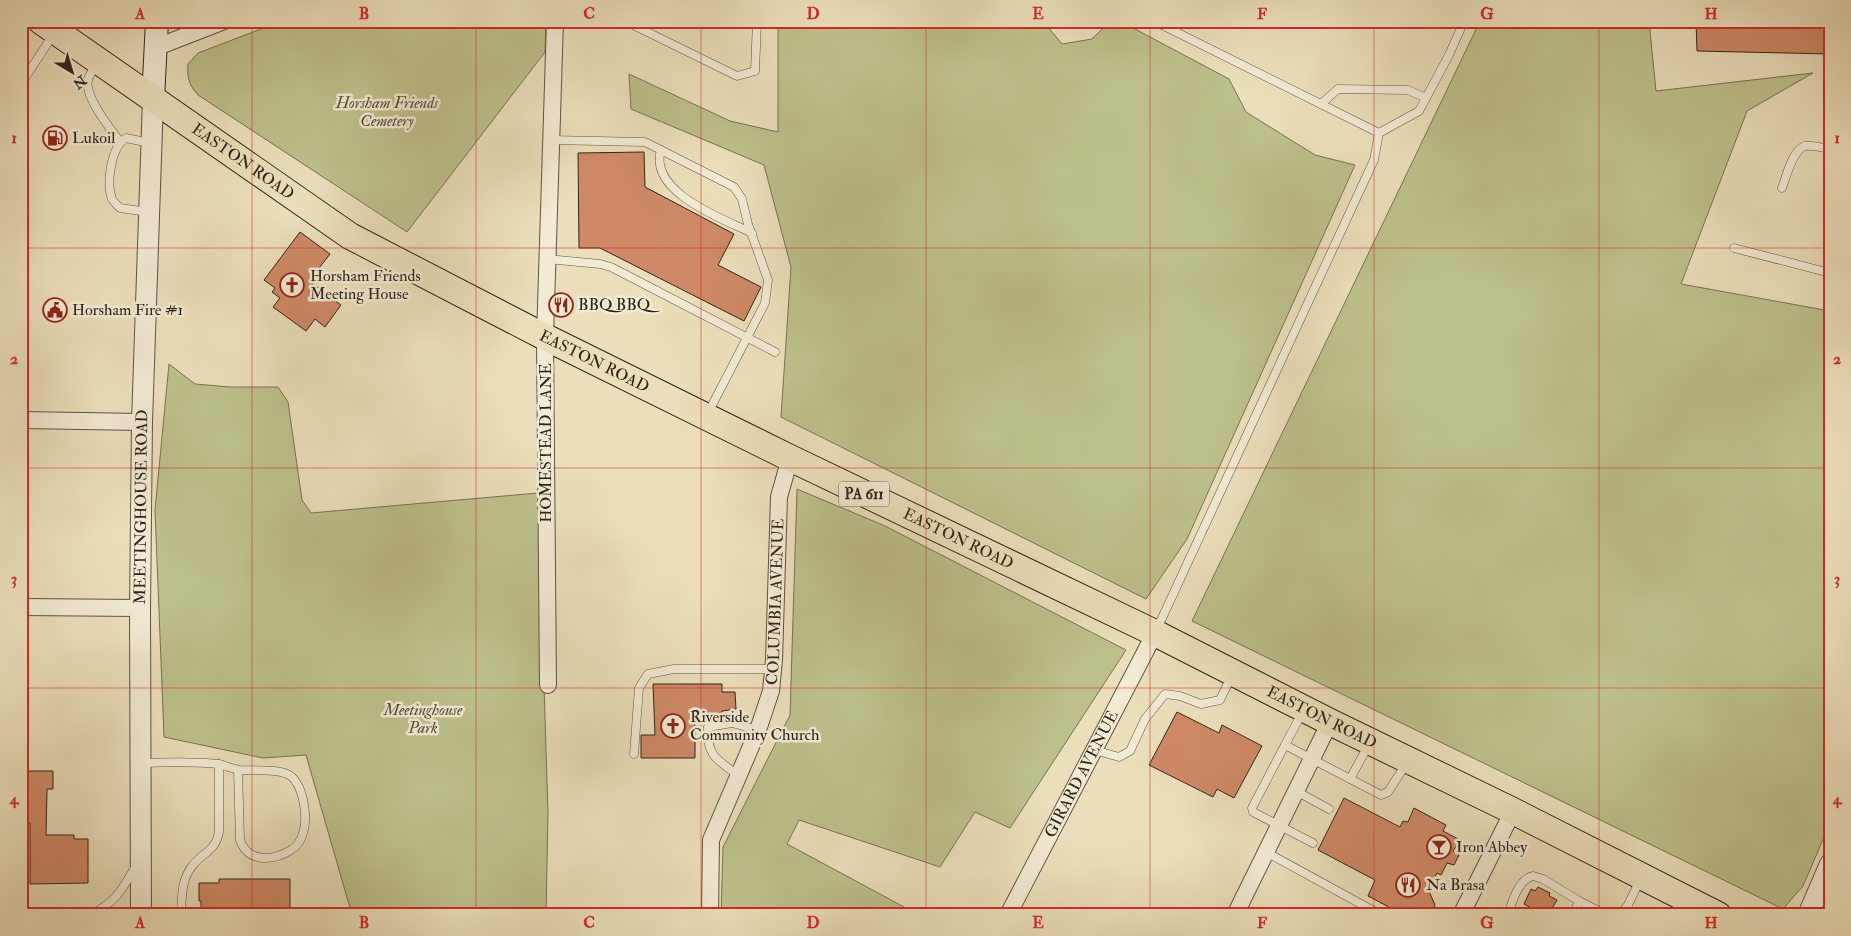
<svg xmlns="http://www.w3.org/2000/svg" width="1851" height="936" viewBox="0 0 1851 936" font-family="'IM FELL Double Pica',serif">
  <rect width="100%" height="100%" fill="#ebdfbb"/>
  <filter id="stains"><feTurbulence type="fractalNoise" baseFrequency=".004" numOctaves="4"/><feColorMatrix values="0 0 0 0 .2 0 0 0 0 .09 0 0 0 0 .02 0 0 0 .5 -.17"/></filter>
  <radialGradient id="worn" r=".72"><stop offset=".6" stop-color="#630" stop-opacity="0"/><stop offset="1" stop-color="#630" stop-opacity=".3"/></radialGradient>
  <g fill="#bdc08c" stroke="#757254">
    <path d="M282,21h264l-1,31 -138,180 -209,-137c-9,-10 -11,-17 -10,-31l10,-11z"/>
    <polygon points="778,21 1043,21 1062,44 1092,39 1110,21 1120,21 1229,79 1246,112 1315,155 1355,165 1187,539 1146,599 781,417 791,267 764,165 631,109 629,74 730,121 778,132"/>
    <polygon points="1480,21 1649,21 1656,91 1813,73 1747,111 1681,284 1830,311 1830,823 1803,886 1783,909 1192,621"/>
    <polygon points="169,364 195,384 230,387 278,387 288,402 302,500 311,513 538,493 548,813 546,915 352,915 306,755 263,758 164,737 155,510"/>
    <polygon points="797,489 885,526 1126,650 1010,828 975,812 940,867 799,820 787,844 919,915 721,915 723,847 790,715"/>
  </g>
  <g fill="#cf8966" stroke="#2d251c">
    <polygon points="1696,21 1830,21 1830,54 1697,51"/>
    <polygon points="644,152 645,187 734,234 718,265 761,287 744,321 600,248 579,248 578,153"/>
    <polygon points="300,232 330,254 309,281 341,305 325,327 315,319 306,331 273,307 280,298 272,292 275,288 264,280"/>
    <polygon points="653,684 722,684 722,692 735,692 736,709 722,711 721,717 695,717 695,758 641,758 641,735 655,735"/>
    <polygon points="1177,712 1219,733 1222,725 1262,746 1234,798 1217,789 1213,797 1149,765"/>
    <polygon points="22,771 53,771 53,789 47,789 46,835 74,835 74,839 88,839 88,883 30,884 30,823 27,822 27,789 22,789"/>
    <polygon points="1344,798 1400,827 1403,821 1408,822 1414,808 1446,825 1443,831 1460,840 1453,851 1459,855 1454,865 1447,863 1441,875 1437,873 1428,889 1435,905 1431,915 1404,915 1368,896 1375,880 1318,850"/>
    <polygon points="219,879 290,879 290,915 203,915 203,910 201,909 201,901 199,901 199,883 219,883"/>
    <polygon points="1538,887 1550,893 1549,896 1557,900 1548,915 1544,915 1524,904 1531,889 1535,891"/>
  </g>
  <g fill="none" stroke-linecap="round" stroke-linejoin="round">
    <g stroke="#5c5444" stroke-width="9">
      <g id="service">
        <polyline points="625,21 737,76 755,71 757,21"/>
        <polyline points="1154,21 1379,133"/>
        <polyline points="66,33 72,21"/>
        <path d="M96,65c-2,4 -7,10 -8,14 -4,18 22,49 32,63"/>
        <polyline points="21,84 53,35"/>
        <polyline points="1321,104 1338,89 1408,90 1426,98"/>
        <polyline points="551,140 645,142 734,187 742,199 748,224 768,280 765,303 708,413"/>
        <path d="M661,150c-13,42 62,69 91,83"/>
        <path d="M1782,188c4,-11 11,-39 23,-42 7,-1 18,2 25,3"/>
        <path d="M148,212l-28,-4c-2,-2 -6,-6 -8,-9 -6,-16 -1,-52 14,-61l24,5"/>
        <polyline points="1734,248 1830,273"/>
        <polyline points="547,259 600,264 611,267 775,352"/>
        <polyline points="1157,629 1374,160 1379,133 1419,111 1449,55 1464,21"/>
        <polyline points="1302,713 1285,745 1381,795 1388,792 1406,764"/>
        <polyline points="1285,745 1252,808 1253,812 1313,843"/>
        <polyline points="1094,750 1119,757 1130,751 1145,719 1165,694 1180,696 1201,704 1220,700 1231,677"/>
        <polyline points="634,754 639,688 648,674 674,669 773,669"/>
        <path d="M141,763c26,-1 51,-2 77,1 7,1 14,5 22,6 13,1 42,-2 52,7 9,9 12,24 13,36 1,13 -2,30 -14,37 -18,11 -43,13 -51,-10l-2,-70"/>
        <path d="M738,775c-21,-15 -32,-20 -30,-48l24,-4 26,7"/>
        <polyline points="1350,779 1368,746"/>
        <polyline points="1296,791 1329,809"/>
        <polyline points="1266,852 1381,915"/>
        <path d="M91,915c28,-16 29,-23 45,-49"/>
        <path d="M181,915c1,-18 0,-36 12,-50 11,-14 22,-13 26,-33v-68"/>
        <path d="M1509,915c2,-13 10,-36 24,-39l10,3 36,22 28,14"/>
        <polyline points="1573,915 1579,901"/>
        <polyline points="1620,915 1628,905 1640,880"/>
      </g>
    </g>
    <g stroke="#5c5444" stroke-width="18">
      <g id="minor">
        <polyline points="157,47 224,21"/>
        <polyline points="21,420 142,422"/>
        <polyline points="21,607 140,608"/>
        <polyline points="548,685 545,337 555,21"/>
        <path id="s1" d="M710,915l1,-75 47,-110 13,-39 3,-31 5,-163 11,-39"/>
        <path id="s2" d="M1008,915l147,-282"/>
        <polyline points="1235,915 1330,722"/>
        <polyline points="1461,915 1513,811"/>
      </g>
    </g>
    <g stroke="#5c5444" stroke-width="22">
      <g id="tertiary">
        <path id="s3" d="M141,915l-1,-307 2,-186 11,-323"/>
        <polyline points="1808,915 1830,864"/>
      </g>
    </g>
    <g stroke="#2d251c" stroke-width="24">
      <polyline id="secondary" points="153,99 157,21"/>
    </g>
    <g stroke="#2d251c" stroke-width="28">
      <g id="trunk">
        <path id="s4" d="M41,21l309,215 195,101 245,121 365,175 175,89 183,89 205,104"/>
      </g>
    </g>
    <use href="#service" stroke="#f2ead3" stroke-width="8"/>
    <use href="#minor" stroke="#f2ead3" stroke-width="16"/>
    <use href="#tertiary" stroke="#f2ead3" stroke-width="20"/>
    <use href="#secondary" stroke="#f2ead3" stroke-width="22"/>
    <use href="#trunk" stroke="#ebdfbb" stroke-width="26"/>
  </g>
  <path fill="none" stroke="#d62828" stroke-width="1" stroke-opacity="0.55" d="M252,21v894M476,21v894M701,21v894M926,21v894M1150,21v894M1374,21v894M1599,21v894M21,248h1809M21,468h1809M21,688h1809"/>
  <defs>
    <g id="fuel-ring" transform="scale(1.25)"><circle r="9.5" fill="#f2ead3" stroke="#8f2418" stroke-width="1.5"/><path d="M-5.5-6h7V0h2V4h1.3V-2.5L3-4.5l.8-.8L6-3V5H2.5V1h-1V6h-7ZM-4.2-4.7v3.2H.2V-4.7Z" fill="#8f2418"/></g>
    <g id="church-ring" transform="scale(1.25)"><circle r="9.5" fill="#f2ead3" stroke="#8f2418" stroke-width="1.5"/><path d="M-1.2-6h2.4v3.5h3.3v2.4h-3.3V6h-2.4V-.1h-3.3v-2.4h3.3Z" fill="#8f2418"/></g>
    <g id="restaurant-ring" transform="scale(1.25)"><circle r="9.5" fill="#f2ead3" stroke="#8f2418" stroke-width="1.5"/><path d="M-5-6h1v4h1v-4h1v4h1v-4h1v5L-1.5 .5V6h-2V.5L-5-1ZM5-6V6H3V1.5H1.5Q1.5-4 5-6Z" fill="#8f2418"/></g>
    <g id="civic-ring" transform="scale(1.25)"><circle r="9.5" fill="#f2ead3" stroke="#8f2418" stroke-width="1.5"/><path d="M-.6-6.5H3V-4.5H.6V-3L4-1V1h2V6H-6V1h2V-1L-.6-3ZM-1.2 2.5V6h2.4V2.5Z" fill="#8f2418"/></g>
    <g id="bar-ring" transform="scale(1.25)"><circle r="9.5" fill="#f2ead3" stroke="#8f2418" stroke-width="1.5"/><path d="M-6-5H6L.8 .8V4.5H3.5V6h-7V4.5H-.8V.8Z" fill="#8f2418"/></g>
  </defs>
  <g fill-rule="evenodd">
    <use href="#fuel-ring" x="55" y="138"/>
    <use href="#church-ring" x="292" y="285"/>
    <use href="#restaurant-ring" x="561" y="305"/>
    <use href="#civic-ring" x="55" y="310"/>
    <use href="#church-ring" x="673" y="726"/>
    <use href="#bar-ring" x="1439" y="847"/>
    <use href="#restaurant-ring" x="1408" y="885"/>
  </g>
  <g text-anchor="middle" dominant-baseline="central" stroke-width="5" stroke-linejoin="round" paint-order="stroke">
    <rect fill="#f2ead3" stroke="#686053" stroke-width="1" x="839" y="481.5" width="50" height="25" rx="4"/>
    <g font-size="15" font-weight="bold" fill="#2d251c">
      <text x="864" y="494">PA 611</text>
    </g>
    <g font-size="16" font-style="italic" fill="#514c38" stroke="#f2ead3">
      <text x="387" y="103">Horsham Friends<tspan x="387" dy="18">Cemetery</tspan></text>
      <text x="423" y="710">Meetinghouse<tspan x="423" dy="18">Park</tspan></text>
    </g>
    <g font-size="16" fill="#2d251c" stroke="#f2ead3" text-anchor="start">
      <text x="72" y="138">Lukoil</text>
      <text x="310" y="276">Horsham Friends<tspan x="310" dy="18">Meeting House</tspan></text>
      <text x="578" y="305">BBQ BBQ</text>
      <text x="72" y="310">Horsham Fire #1</text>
      <text x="690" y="717">Riverside<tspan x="690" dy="18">Community Church</tspan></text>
      <text x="1456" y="847">Iron Abbey</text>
      <text x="1426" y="885">Na Brasa</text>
    </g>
    <g font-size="16" fill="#2d251c" stroke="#f2ead3">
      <text stroke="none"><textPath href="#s4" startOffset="246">EASTON ROAD</textPath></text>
      <text stroke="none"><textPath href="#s4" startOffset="651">EASTON ROAD</textPath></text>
      <text transform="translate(546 443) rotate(-90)">HOMESTEAD LANE</text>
      <text stroke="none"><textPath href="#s3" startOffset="408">MEETINGHOUSE ROAD</textPath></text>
      <text stroke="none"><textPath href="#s4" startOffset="1056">EASTON ROAD</textPath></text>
      <text stroke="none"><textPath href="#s1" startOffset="325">COLUMBIA AVENUE</textPath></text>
      <text stroke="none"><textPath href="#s4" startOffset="1461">EASTON ROAD</textPath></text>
      <text stroke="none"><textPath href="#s2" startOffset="159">GIRARD AVENUE</textPath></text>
    </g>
  </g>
  <rect width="1851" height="936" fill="none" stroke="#ebdfbb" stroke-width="55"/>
  <g transform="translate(72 72) rotate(142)" stroke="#f2ead3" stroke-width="4" paint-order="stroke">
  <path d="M0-4L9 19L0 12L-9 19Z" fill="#2d251c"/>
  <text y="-8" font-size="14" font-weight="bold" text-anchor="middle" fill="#2d251c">N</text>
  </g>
  <rect x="28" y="28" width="1796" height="880" fill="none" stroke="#d62828" stroke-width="2"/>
  <g font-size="16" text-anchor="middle" font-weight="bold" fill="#d62828">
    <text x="140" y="19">A</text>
    <text x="364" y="19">B</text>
    <text x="589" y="19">C</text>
    <text x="813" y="19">D</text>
    <text x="1038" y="19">E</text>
    <text x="1262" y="19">F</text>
    <text x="1487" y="19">G</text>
    <text x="1711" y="19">H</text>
    <text x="14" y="143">1</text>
    <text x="1837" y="143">1</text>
    <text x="14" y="364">2</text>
    <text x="1837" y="364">2</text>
    <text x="14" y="584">3</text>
    <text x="1837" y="584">3</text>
    <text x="14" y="804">4</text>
    <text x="1837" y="804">4</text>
    <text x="140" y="928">A</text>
    <text x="364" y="928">B</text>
    <text x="589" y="928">C</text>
    <text x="813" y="928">D</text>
    <text x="1038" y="928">E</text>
    <text x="1262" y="928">F</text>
    <text x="1487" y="928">G</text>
    <text x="1711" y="928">H</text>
  </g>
  <rect width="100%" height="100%" filter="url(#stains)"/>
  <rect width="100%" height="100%" fill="url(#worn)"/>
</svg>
